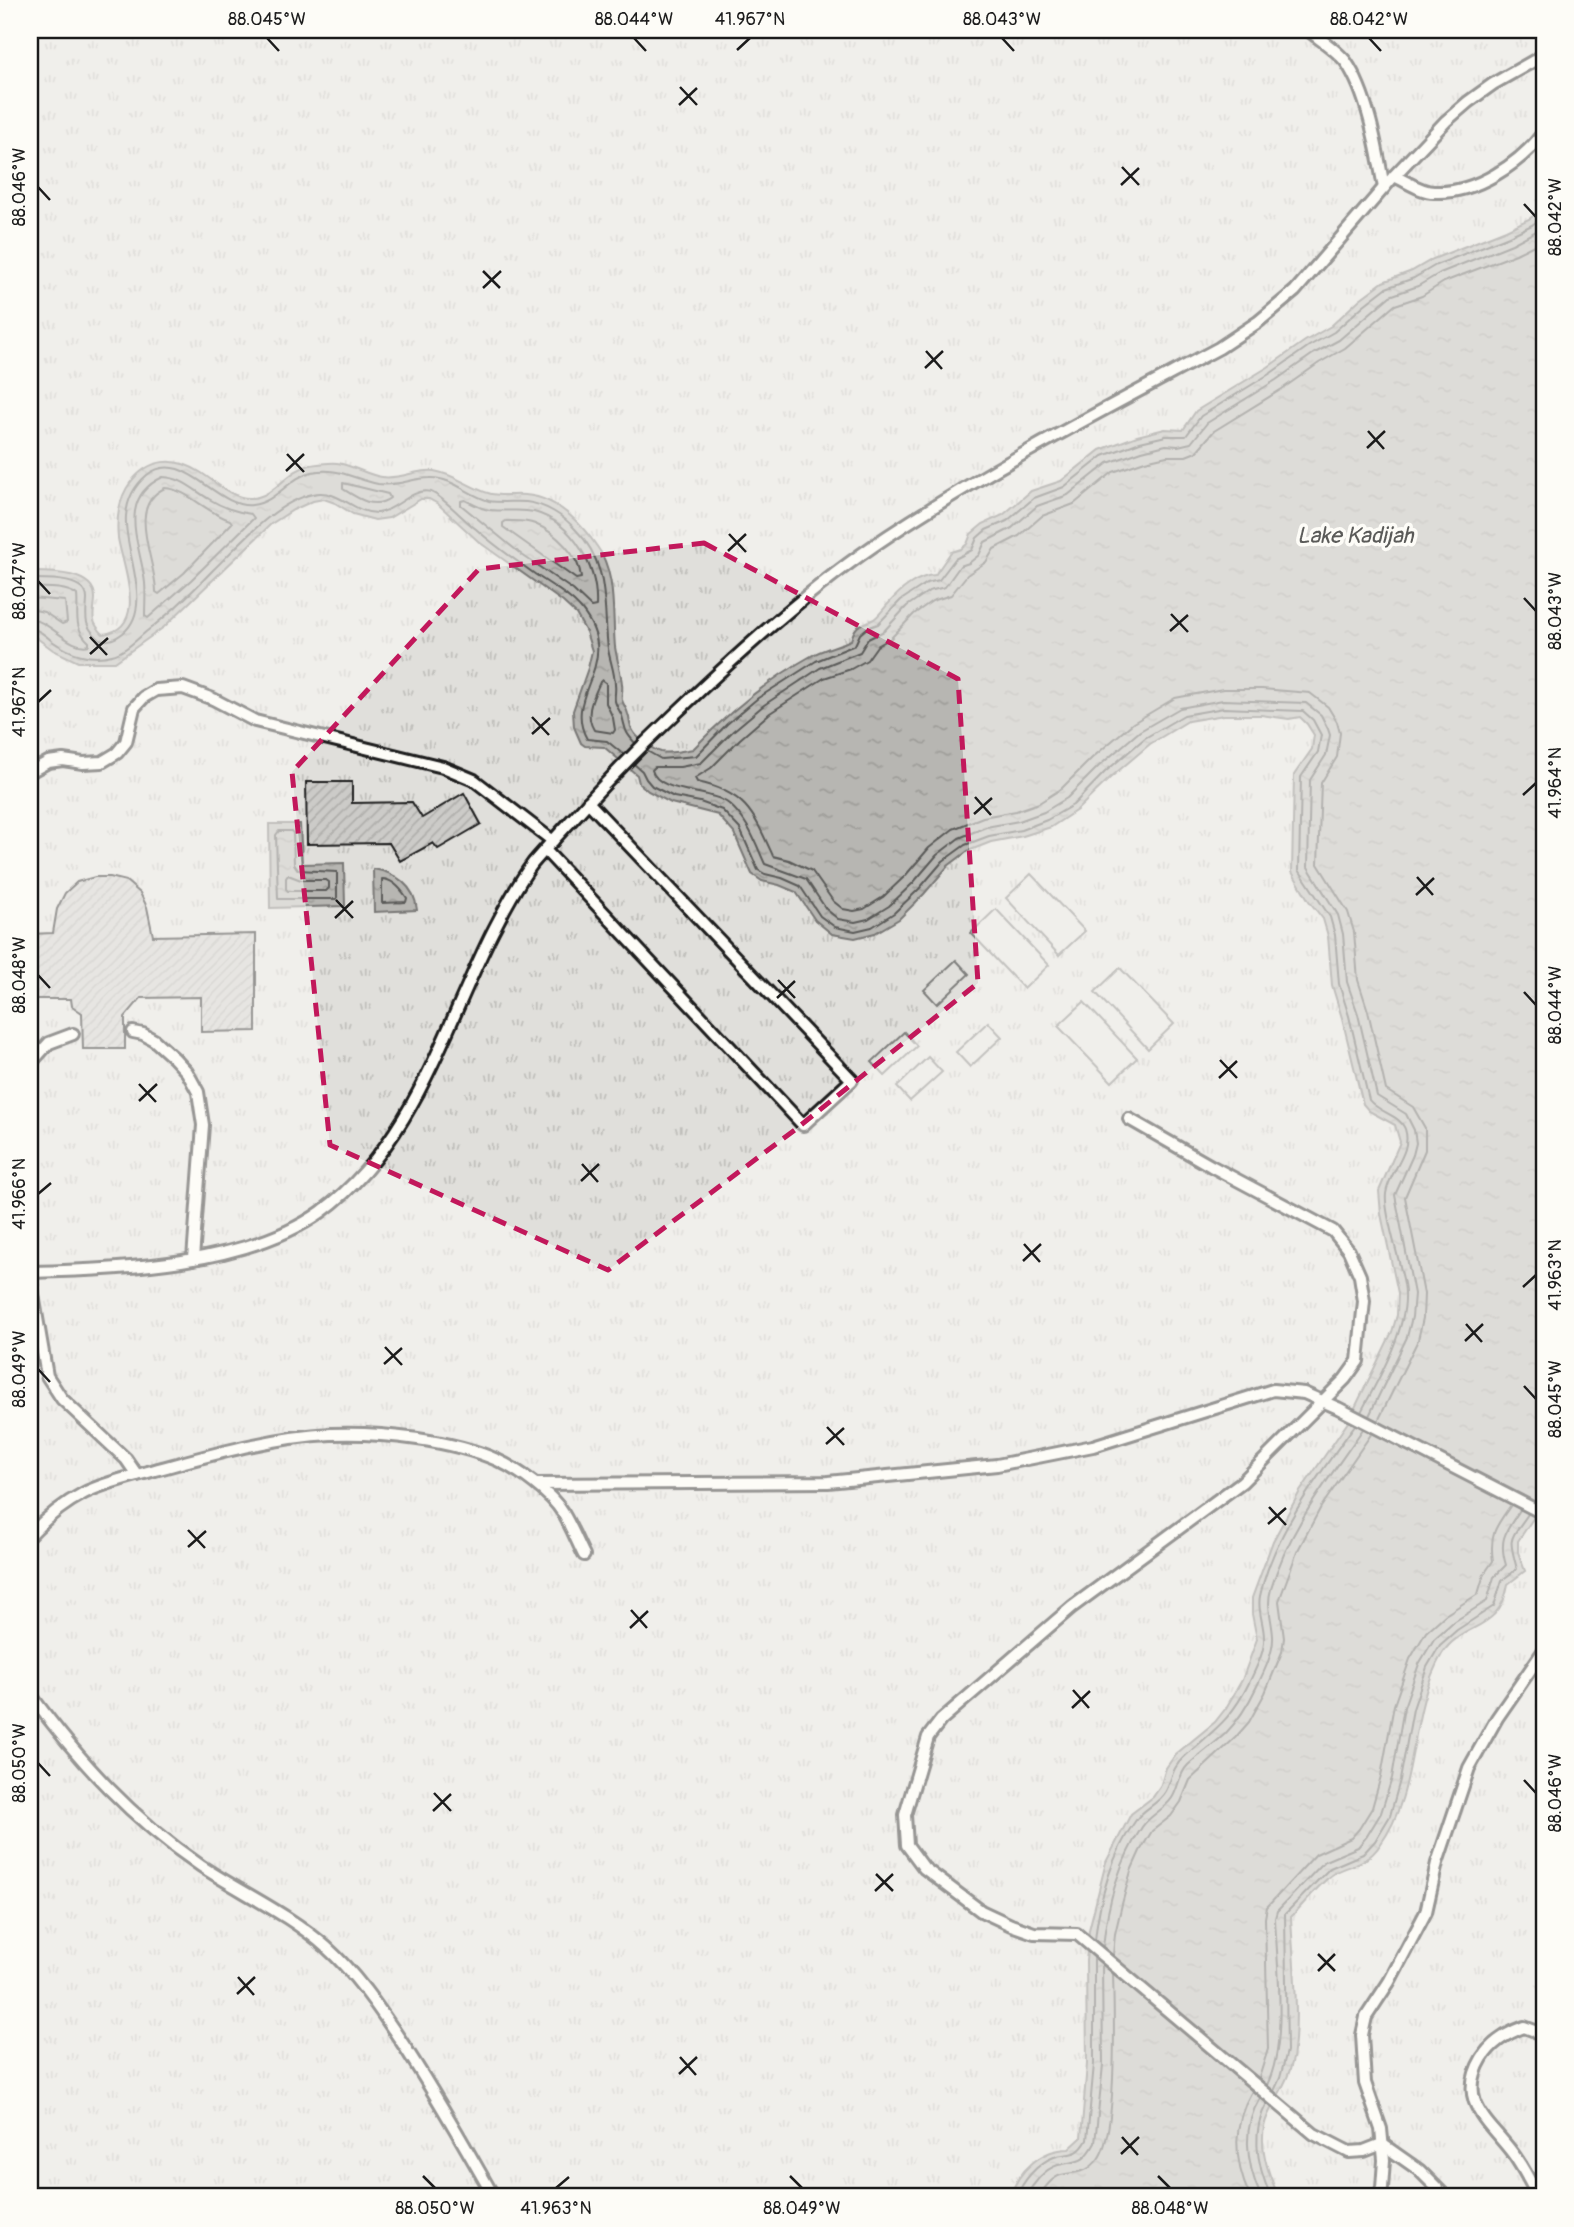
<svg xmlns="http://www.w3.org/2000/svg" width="1574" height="2227" viewBox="0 0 1574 2227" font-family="Pangolin,sans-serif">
  <defs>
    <pattern id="grass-tufts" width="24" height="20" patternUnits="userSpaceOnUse" patternTransform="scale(1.75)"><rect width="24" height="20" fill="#e0dfdb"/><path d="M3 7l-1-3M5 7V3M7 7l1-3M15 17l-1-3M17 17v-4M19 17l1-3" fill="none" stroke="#c0bfbb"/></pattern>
    <pattern id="water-ripples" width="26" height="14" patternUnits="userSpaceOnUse" patternTransform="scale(1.75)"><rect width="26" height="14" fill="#b7b6b2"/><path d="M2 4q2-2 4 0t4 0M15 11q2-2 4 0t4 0" fill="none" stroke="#9d9c98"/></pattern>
    <pattern id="building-hatch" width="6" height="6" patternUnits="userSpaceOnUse" patternTransform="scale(1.75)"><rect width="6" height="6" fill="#cccbc8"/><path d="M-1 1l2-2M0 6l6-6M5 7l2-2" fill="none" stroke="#afaeab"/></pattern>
  </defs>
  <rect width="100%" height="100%" fill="#fdfcf7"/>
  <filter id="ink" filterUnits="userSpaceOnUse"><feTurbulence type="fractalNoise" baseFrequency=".0143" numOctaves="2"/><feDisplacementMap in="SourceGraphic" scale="14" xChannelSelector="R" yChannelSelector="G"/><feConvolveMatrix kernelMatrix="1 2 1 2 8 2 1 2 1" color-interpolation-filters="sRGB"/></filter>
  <g filter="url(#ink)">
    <rect fill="url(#grass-tufts)" stroke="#7e7e7c" stroke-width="2" x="30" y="30" width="1514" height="2167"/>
    <g fill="#e0dfdb" stroke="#7e7e7c" stroke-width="2">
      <polygon points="1031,874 1085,931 1059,955 1006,898"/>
      <polygon points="996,909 1049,965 1024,989 971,933"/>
      <polygon points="956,960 969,974 937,1004 924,990"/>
      <polygon points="1120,968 1174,1024 1148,1049 1095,992"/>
      <polygon points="1084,1002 1137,1058 1112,1082 1058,1026"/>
      <polygon points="988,1022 1002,1037 970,1067 956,1052"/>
      <polygon points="904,1032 917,1046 885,1076 872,1062"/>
      <polygon points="928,1057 942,1072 910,1101 897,1087"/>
    </g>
    <g fill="url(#water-ripples)" stroke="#797876" stroke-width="2">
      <path d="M1544,208v1294l-26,39v11l7,19 -17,13c-8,49 -45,37 -66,70 -35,60 -22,136 -62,191 -13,19 -25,18 -44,27 -12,6 -34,34 -45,45 2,44 8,90 3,134 -2,24 -16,43 -26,64 -12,25 0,59 11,82h-269c8,-26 31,-48 59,-48l12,-11 6,-74 -1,-103 3,-31 17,-68 25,-48 22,-17 7,-10 6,-19 10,-14 39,-32 11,-14 16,-28 15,-41 -5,-25v-16l21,-57 26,-48 49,-71 44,-90 5,-17 1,-22 -17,-79 -2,-23 21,-49 -5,-17 -26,-14 -6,-7 -21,-86 -10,-33 -4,-49 -5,-17 -14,-18 -17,-29 2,-97 18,-26 2,-14 -7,-11 -7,-7 -11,2 -28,-4h-37l-36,6 -38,23 -40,34 -33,32 -26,17 -28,9 -32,6 -23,9 -20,15 -24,28 -25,25 -24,14 -20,5 -23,-4 -17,-14 -19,-28 -17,-7 -17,-4 -10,-7 -18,-41 -16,-18 -47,-12 -23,-12 -9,-8 -2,-8 -33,-28 -19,-1 -4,-3 -7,-16 -1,-16 15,-43 4,-17 -6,-19 -10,-18 -13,-12 -84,-60 -41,-38 -9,-5h-8l-32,19 -14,2 -22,-6 -18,-11 -11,-4 -11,2 -20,9 -22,14 -107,103 -49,35h-37l-25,-12 -23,-17v-61c19,0 66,-1 65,27 -1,17 -6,21 8,35 47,-6 19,-69 15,-96 -2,-19 1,-40 12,-55 19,-25 44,-27 70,-11 15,9 31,27 51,26 24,-1 36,-28 59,-33 8,-1 19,-3 27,-2 15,2 30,12 45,14 18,3 35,-8 52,-6 20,3 35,16 54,22 12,4 25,1 37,2 31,2 54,26 71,50 21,27 16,70 19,102 2,13 6,25 7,37 1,5 -1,11 0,16 1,4 5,9 6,14 2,5 1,11 4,15 4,9 19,20 29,23 9,2 22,-1 32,-3 35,-36 73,-68 118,-93 12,-7 27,-10 40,-16 5,-18 10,-14 23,-21 5,-3 10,-11 15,-16 11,-13 28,-27 46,-28l16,-23 10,-3 6,-5 4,-10 12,-10 20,-9 28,-24 30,-10 39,-31 37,-14 28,-7 18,1 13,-19 72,-44 37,-26 26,-15 29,-27 23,-17 29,-11 21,-12 73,-29 23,-11z"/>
      <polygon points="269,824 300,824 302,864 344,863 345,906 270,908"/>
      <path d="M373,869c22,3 42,17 44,41l-43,2z"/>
    </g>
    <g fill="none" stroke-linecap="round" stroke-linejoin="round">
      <g stroke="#5a5a58" stroke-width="2">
        <path d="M163,477c20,1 29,12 46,22 13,8 27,13 42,15l3,4 -63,62 -43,38 -3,-2c0,-11 1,-23 0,-33 -4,-38 -30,-84 18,-106z"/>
        <path d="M343,483l45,11 2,4c-16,12 -33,0 -47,-9z"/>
        <path d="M165,488c22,1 41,25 65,32l2,3 -48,50 -25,21 -3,-2c0,-32 -31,-86 9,-104z"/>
        <path d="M465,500c6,3 13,7 20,9 16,4 33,-1 49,3 40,11 64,56 62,94l-5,1 -18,-17 -51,-35 -61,-50v-4z"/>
        <path d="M506,521c9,0 20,-1 29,3 20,8 45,32 46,54l-5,1 -73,-52v-4z"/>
        <path d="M30,579c15,0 58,-2 57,21 -1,19 -4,25 12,39 10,3 16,0 24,-6 32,-26 0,-83 3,-117 1,-16 8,-30 21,-41 36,-29 69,34 105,30 25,-3 37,-28 60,-33 27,-5 41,7 66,12 19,3 34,-6 52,-6 22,-1 39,18 59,23 12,2 25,0 37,1 19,2 38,14 50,28 34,34 27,76 32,119 2,12 7,24 7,36 1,6 -1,11 0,16 1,5 5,10 7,15 4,14 2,15 13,27"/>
        <path d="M30,588c15,0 35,-2 47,7 2,19 -5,31 12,47v3c-18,6 -40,-25 -59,-26"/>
        <polyline points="30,598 65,601 67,622 62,624 44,612 30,609"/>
        <path d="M30,628c8,1 15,7 22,13 17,12 39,20 60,14 13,-3 25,-16 35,-24 24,-18 45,-39 66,-61 27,-26 62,-68 100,-76 26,-6 40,20 65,19 18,-2 34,-26 53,-21 11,4 34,29 45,37 20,18 42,33 63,48 15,10 31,19 42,32 45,55 -20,84 6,130l20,2 17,14"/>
        <path d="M602,680l4,3v20l7,15 2,12 -2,3 -19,-3c-10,-16 -1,-32 6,-48z"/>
        <polyline points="647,751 661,759 696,756 727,724 758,698 816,661 855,645 860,634 867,628 878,624 901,600 927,583 939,580 955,559 972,550 977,538 986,530 1007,521 1034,498 1064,487 1103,456 1140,442 1166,436 1186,436 1201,416 1271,373 1309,346 1334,332 1364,305 1386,288 1414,278 1436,265 1509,236 1532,225 1544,216"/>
        <path d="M634,764l8,7 4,8 6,7 22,11 26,5 22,8 18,19 18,41 7,4 17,4 18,8 20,30 15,11 20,4 17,-4 22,-14 25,-24 24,-28 22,-16 24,-9 32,-6 26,-10 26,-15 32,-33 40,-34 39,-23 40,-7 79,3 10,9 8,15 -3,17 -17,25 -2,93 31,47 5,18 4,49 10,32 20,84c10,13 30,14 36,29 8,24 -17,43 -19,65 -2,16 9,51 13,68 2,10 6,21 6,31 2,37 -27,87 -44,119"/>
        <polygon points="279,831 291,831 293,833 294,864 298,870 337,872 337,899 278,899 276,835"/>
        <polygon points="288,875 301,880 326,880 329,882 329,888 326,891 288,891 286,889 286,878"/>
        <path d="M382,879c11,0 19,10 25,19l-1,4 -24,1z"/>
        <path d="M1369,1416l38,-79 5,-20 2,-23 -19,-99 18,-40 3,-12 -2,-13 -8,-16 -29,-18 -19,-82 -11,-32 -4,-48 -5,-19 -30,-48 2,-87 16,-25 4,-20 -2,-6 -7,-14 -15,-12 -83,-3 -43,8 -40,23 -41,35 -32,32 -23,14 -25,9 -33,6 -27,11 -22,17 -24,28 -24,23 -21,13 -13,3 -17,-3 -12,-10 -20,-30 -41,-15c-10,-22 -17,-44 -36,-60 -18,-15 -71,-10 -77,-34l3,-3h25l21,-4 32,-32 31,-26 56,-37 40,-16 8,-13 16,-8 23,-25 22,-15 16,-4 15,-21 9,-3 10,-8 6,-13 27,-14 25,-22 31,-11 40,-32 34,-12 24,-6 12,1 13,-3 16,-20 69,-43 37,-26 26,-14 51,-44 28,-10 22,-13 72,-29 32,-17"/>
        <path d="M1378,1421l40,-81 5,-22 1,-24 -19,-97 20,-47v-22l-12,-21 -27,-17 -18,-79 -10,-31 -4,-48 -6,-20 -30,-48 3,-81 16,-26 3,-24 -3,-11 -9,-15 -18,-14 -48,-4h-39l-48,9 -42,25 -41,35 -31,31 -22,14 -23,8 -33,6 -30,12 -24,19 -24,28 -22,21 -19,12 -10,2 -11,-2 -10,-8 -21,-30 -23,-11 -16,-4c-19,-42 -27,-64 -76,-74l-2,-4 16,-10 29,-29 30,-26 54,-35 27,-9 16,-9 10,-14 14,-8 23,-24 18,-13 19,-6 16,-20 19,-13 8,-13 25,-13 23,-20 32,-12 39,-32 32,-11 22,-5h19l10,-4 18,-21 68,-42 37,-26 26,-15 50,-43 27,-9 22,-14 72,-28 28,-14"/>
        <path d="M1095,1940c4,-40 17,-87 41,-120 8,-12 23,-16 30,-29 6,-12 6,-23 17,-33 29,-27 47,-36 66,-75 6,-13 16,-31 15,-45 0,-15 -7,-27 -4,-42 13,-61 59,-122 95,-171"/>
        <path d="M1103,1947c4,-41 16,-85 39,-120 8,-12 22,-17 30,-29 7,-11 6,-23 16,-33 12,-11 25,-20 37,-31 13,-13 24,-31 32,-48 7,-14 17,-34 16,-50 -1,-17 -7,-30 -2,-47 18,-61 57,-109 92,-160"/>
        <polyline points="1113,1955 1115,1934 1122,1904 1131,1871 1140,1851 1152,1831 1171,1816 1181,1802 1190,1780 1235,1738 1249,1722 1265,1693 1282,1652 1284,1638 1279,1601 1297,1552 1321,1507 1372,1433"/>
        <path d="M1259,2078l9,-29 -3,-131 2,-11 49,-53 35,-16 8,-9 13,-21 9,-32 13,-71 16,-46 16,-27 19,-17 33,-21 6,-20 9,-13c-4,-27 3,-35 18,-56"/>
        <path d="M1267,2085c21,-43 10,-118 8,-167l2,-7 48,-50 33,-14 9,-11 14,-23 11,-35 12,-71 15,-43 15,-25 18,-16 35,-22 7,-24 12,-12c-8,-26 0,-34 14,-55"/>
        <path d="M1274,2091l6,-13 7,-27 -2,-137 45,-46 33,-14 12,-13 15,-25 10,-36 13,-71 14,-42 13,-22 17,-15 37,-24 8,-26 15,-11c-9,-33 -8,-27 11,-55"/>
        <path d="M1260,2098c-19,31 -13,67 1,99"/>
        <path d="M1267,2103c-17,30 -9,65 4,94"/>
        <path d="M1017,2197c5,-16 21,-34 37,-40 16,-5 23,1 33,-17l7,-76v-107"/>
        <path d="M1026,2197c6,-12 18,-28 32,-32 20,-5 25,0 37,-22l8,-78 -1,-101"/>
        <path d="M1038,2197c6,-8 13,-19 23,-22 16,-4 25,0 37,-16 20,-25 16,-150 15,-185"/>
        <path d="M1250,2197c-16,-35 -18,-72 2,-106"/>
      </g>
    </g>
    <g fill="url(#building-hatch)" stroke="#1c1c1c" stroke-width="2">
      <polygon points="306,782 352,782 352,803 412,802 422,818 464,793 481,824 438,849 433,843 400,861 389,843 307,844"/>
      <polygon points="95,877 110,877 126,881 140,893 147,907 153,936 256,934 256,1031 201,1032 201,997 141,998 125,1017 125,1049 83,1049 82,1013 72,1006 71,999 30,999 30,934 53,933 57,909 65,893 77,882"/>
    </g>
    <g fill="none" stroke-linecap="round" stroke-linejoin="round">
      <g stroke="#1c1c1c" stroke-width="16">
        <g id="service">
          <path d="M1308,30c11,9 29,20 38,32 22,32 31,87 38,126"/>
          <path d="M1394,176c12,5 27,16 40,16 41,2 86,-28 110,-60"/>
          <polyline points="30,772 48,762 63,760 83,763 102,762 117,753 126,742 134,708 144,697 156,690 183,688 213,699 255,721 443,767 474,780 553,841"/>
          <polyline points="545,850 803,1125 852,1080 588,802"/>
          <polyline points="133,1032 143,1034 154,1040 174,1058 187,1072 198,1092 203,1125 193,1259"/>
          <polyline points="30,1064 49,1043 73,1034"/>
          <polyline points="1129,1119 1211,1166 1333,1231 1349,1251 1360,1276 1364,1301 1358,1361 1345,1379 1242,1482 1072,1607 941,1720 928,1737 905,1815 907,1845 924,1868 981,1911 1011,1925 1034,1933 1077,1934 1314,2134 1349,2152 1364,2151 1382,2144 1419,2170 1446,2197"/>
          <path d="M30,1272c89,-2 217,-7 291,-60 92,-67 123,-184 172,-281 12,-23 24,-47 40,-68 12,-14 25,-28 37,-41 34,-38 69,-74 105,-108 67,-64 136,-127 213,-178 106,-70 219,-128 331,-188l39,-26 37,-31 99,-115 52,-55 22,-19 25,-18 51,-29"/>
          <polyline points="30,1277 47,1376 62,1399 126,1459 137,1475"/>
          <polyline points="536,1484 828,1482 997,1465 1093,1446 1273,1390 1304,1393 1338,1408 1544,1514"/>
          <path d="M30,1535c16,-17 33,-31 54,-42 22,-11 47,-16 71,-23 56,-15 117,-33 176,-36 50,-2 121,6 166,26 22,10 54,33 66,53 8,13 14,28 21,42"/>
          <path d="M30,1694c50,68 101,124 171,172 41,27 88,48 125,81 29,26 51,58 73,91 34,51 64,105 95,159"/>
          <polyline points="1378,2197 1382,2188 1384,2160 1381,2129 1365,2083 1362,2035 1366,2017 1389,1982 1426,1912 1437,1863 1469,1768 1497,1718 1544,1650"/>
          <path d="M1538,2197c-8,-16 -16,-32 -27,-46 -25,-32 -54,-51 -29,-93 10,-16 25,-25 42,-31l11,4 9,9"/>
        </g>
      </g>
      <use href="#service" stroke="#fdfcf7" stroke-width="10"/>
    </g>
  </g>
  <path d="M0 0H1574V2227H0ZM704,543l254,136 20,304 -182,146 -188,141 -278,-125 -38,-373 187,-203z" fill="#fdfcf7" fill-opacity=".55" fill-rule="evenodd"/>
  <path fill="none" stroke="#c2185b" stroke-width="5" stroke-dasharray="14 9" stroke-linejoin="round" d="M704,543l254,136 20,304 -182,146 -188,141 -278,-125 -38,-373 187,-203z"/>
  <path fill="none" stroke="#1c1c1c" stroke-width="2.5" d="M267,38l12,13M634,38l12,13M1002,38l12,13M1369,38l12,13M737,50l13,-12M680,87l17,18M679,105l18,-17M1122,167l17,18M1121,185l18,-17M38,187l12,13M1524,204l12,13M483,271l17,17M483,288l18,-17M926,351l16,18M925,368l18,-17M1368,431l16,18M1367,448l18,-17M287,454l17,18M286,471l18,-17M729,534l17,18M728,551l18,-17M38,581l12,13M1524,598l12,13M1171,614l17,18M1170,631l18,-16M90,637l17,18M90,654l18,-16M38,702l13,-12M532,717l17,18M532,734l18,-16M1523,795l13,-12M975,797l16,18M974,814l18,-16M1417,877l16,18M1416,895l18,-17M336,900l17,18M335,918l18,-17M38,975l12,13M778,980l17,18M1524,992l12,13M777,998l18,-17M1220,1060l17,18M1219,1078l18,-17M139,1084l17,18M139,1101l18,-17M582,1164l16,18M581,1181l18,-17M38,1194l13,-11M1024,1244l16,18M1023,1261l18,-17M1523,1287l13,-12M1466,1324l16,18M1465,1341l18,-17M385,1347l17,18M384,1364l18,-16M38,1369l12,13M1524,1386l12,13M827,1427l17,18M826,1444l18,-16M1269,1507l17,18M1268,1524l18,-16M188,1530l17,18M188,1547l18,-16M631,1610l16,18M630,1628l18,-17M1073,1690l16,18M1072,1708l18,-17M38,1763l12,13M1524,1780l12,13M434,1793l17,18M433,1811l18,-17M876,1874l17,17M875,1891l18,-17M1318,1954l17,17M1318,1971l17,-17M238,1977l16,18M237,1994l18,-17M680,2057l16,18M679,2074l18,-17M1122,2137l16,18M1121,2154l18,-17M423,2176l12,12M790,2176l12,12M1158,2176l12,12M556,2188l13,-11"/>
  <g text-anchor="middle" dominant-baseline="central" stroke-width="7" stroke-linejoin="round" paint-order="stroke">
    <g font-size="23" font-style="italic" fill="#5a5a58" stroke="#fdfcf7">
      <text x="1355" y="535">Lake Kadijah</text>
    </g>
  </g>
  <rect width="1574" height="2227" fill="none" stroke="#fdfcf7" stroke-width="77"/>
  <rect x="38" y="38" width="1498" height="2150" fill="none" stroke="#1c1c1c" stroke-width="2.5"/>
  <g font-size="18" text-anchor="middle" fill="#1c1c1c">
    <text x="267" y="25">88.045°W</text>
    <text x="634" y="25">88.044°W</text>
    <text x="750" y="25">41.967°N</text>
    <text x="1002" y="25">88.043°W</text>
    <text x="1369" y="25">88.042°W</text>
    <text transform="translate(19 187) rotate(-90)" y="6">88.046°W</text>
    <text transform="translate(1555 217) rotate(-90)" y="6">88.042°W</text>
    <text transform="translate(19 581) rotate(-90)" y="6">88.047°W</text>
    <text transform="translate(1555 611) rotate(-90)" y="6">88.043°W</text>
    <text transform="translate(19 702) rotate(-90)" y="6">41.967°N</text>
    <text transform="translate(1555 783) rotate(-90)" y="6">41.964°N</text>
    <text transform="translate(19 975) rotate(-90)" y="6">88.048°W</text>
    <text transform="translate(1555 1005) rotate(-90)" y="6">88.044°W</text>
    <text transform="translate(19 1194) rotate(-90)" y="6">41.966°N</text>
    <text transform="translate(1555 1275) rotate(-90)" y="6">41.963°N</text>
    <text transform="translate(19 1369) rotate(-90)" y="6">88.049°W</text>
    <text transform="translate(1555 1399) rotate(-90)" y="6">88.045°W</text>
    <text transform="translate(19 1763) rotate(-90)" y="6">88.050°W</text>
    <text transform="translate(1555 1793) rotate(-90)" y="6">88.046°W</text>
    <text x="435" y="2214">88.050°W</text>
    <text x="556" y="2214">41.963°N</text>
    <text x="802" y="2214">88.049°W</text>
    <text x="1170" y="2214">88.048°W</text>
  </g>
</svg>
